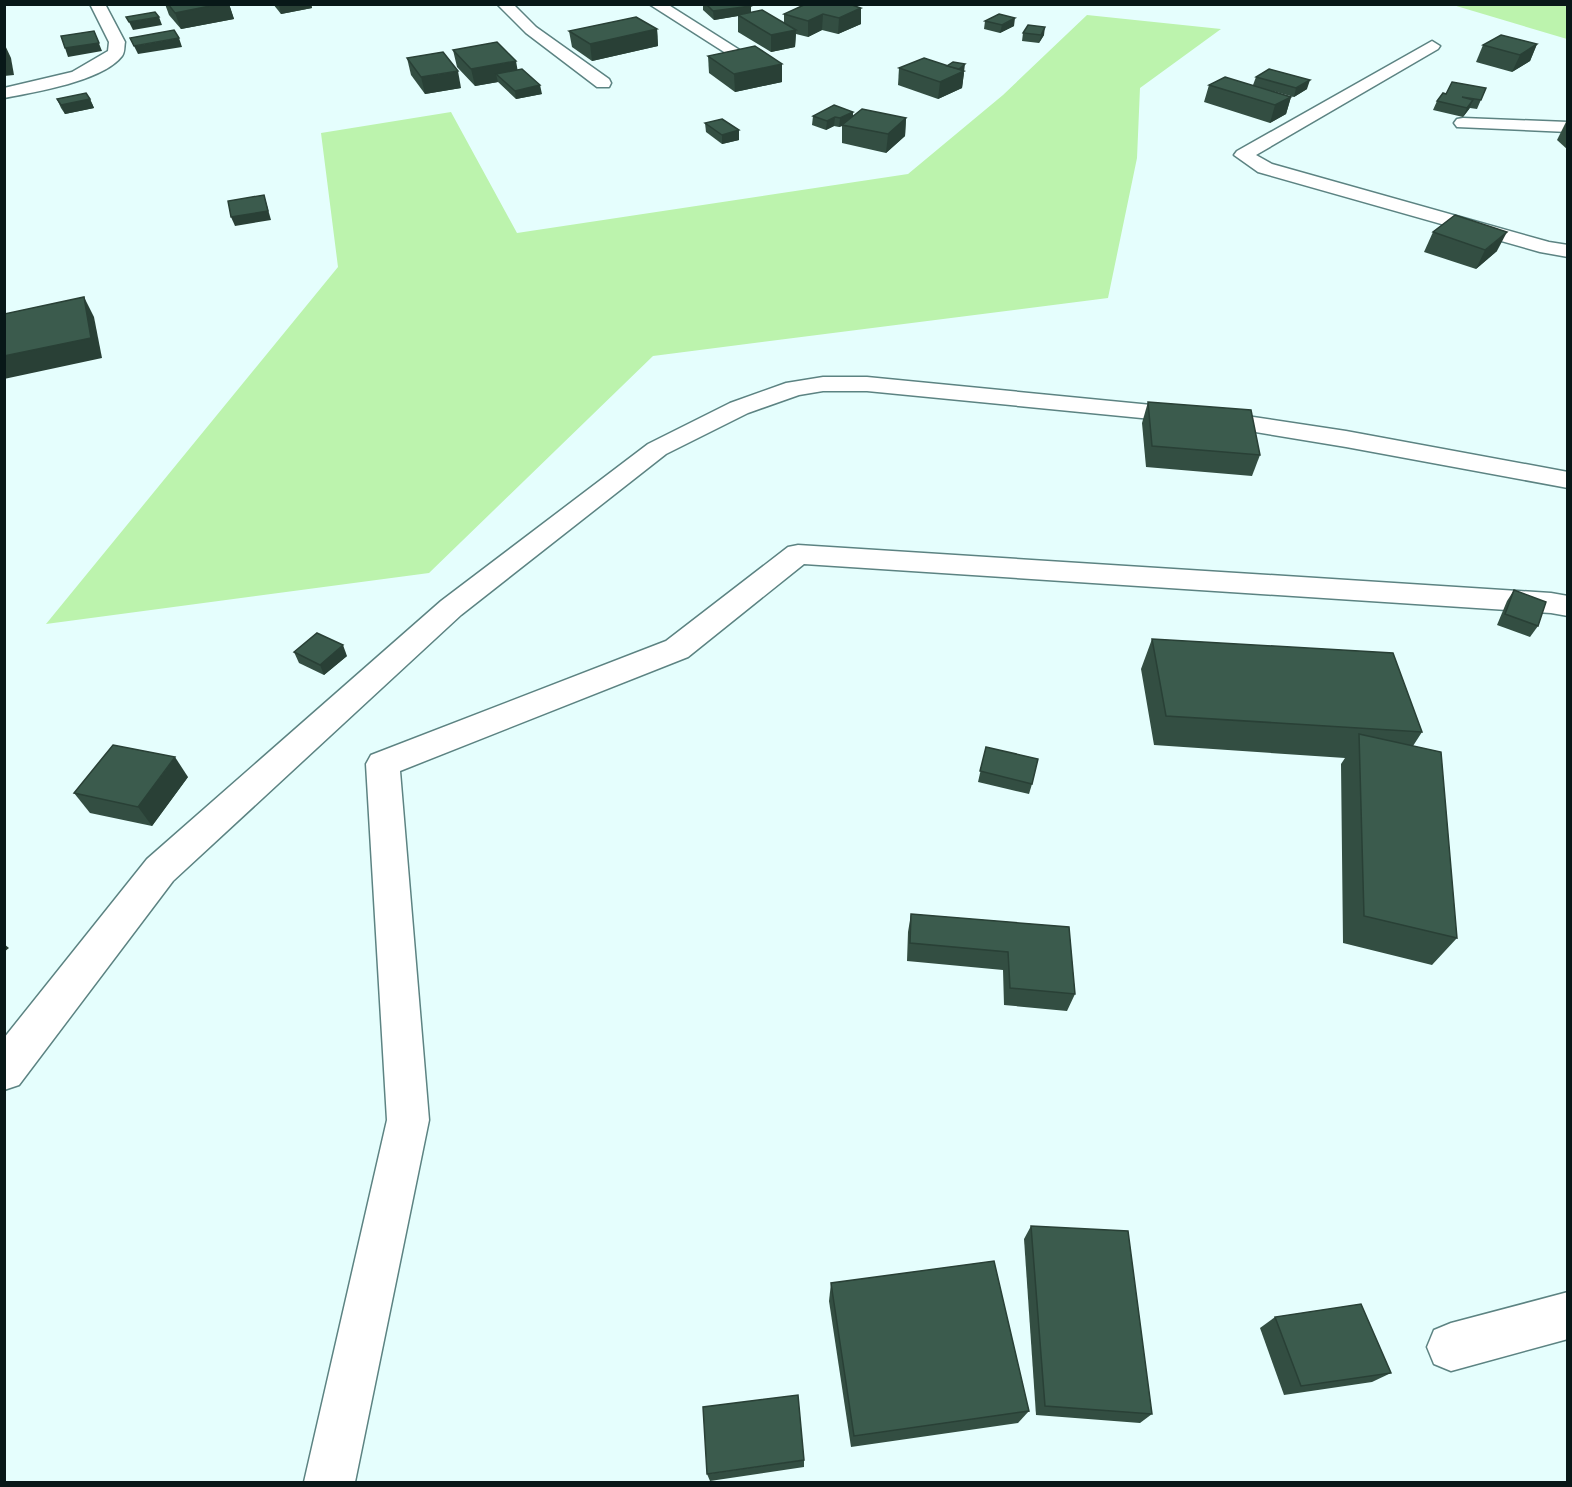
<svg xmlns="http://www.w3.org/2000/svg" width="1572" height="1487" viewBox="0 0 1572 1487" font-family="'Golos Text',sans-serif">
  <rect width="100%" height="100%" fill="#e5fefd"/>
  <g fill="#bcf3ad">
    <polygon points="1453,5 1567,5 1567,39"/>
    <polygon points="1087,15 1221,29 1140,88 1137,158 1108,298 653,356 429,573 46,624 338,267 321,133 451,112 517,233 908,174 1003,95"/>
  </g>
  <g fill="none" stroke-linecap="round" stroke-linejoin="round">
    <g stroke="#5c8382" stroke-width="3">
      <g id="minor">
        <path d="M90,4h15l20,38c-1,5 0,10 -3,14 -19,25 -87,36 -118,42v-10l68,-16 36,-21 1,-9z"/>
        <polygon points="497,4 513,4 536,27 609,79 611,83 609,87 597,87 526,33"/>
        <polygon points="649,4 667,4 746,54 738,59 732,57"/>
        <polygon points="1432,41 1440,46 1438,49 1256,155 1272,164 1549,242 1568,245 1568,257 1540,252 1258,172 1234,155 1237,151"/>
        <polygon points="1463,118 1568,122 1568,132 1457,127 1454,123 1457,119"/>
        <polygon points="823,377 867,377 1213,411 1346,431 1568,472 1568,488 1346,447 1213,425 867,391 823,391 799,395 748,413 666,454 461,615 173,881 19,1085 4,1090 4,1038 147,859 441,601 648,444 730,403 786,383"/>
        <polygon points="798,545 1551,593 1568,596 1568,616 1551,613 804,564 688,657 400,771 429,1120 355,1482 304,1482 387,1120 366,764 371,755 666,641 788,547"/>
        <polygon points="1568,1292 1568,1339 1451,1371 1434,1364 1427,1347 1434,1330 1451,1323"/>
      </g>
    </g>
    <use href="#minor" fill="#fff" fill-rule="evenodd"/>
  </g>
  <g fill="#334e42">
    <polygon points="165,4 229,4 234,19 181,29 169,15"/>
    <polygon points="273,4 311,4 312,8 281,14"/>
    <polygon points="697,4 749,4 751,13 784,23 784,14 861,8 861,24 838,34 822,30 808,37 796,34 795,47 771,52 738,32 738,16 714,20 703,10 703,5"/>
    <polygon points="985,21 1014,26 1000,33 984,29"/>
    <polygon points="657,29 658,46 592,61 572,47 569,31"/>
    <polygon points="1023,33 1044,35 1039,43 1022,41"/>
    <polygon points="1537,44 1530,61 1512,72 1476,62 1483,45"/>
    <polygon points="453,50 517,70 542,94 516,99 498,82 475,86 457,67"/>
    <polygon points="708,56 782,64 782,82 735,92 709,73"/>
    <polygon points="407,58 461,88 425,94 411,75"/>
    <polygon points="899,68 964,73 962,88 938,99 898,85"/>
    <polygon points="1256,77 1307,89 1294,97 1269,90 1291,97 1286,114 1270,123 1204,102 1209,85 1253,85"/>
    <polygon points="1486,88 1477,109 1470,108 1463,117 1433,110 1437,101 1446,94"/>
    <polygon points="57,99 90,99 94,108 65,114 61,108"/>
    <polygon points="853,112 853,116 906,118 905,136 886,153 842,143 842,126 839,127 834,126 826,130 812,125 813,116"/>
    <polygon points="1566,122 1568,122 1568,150 1557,140"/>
    <polygon points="705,123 739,130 739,140 722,144 706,132"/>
    <polygon points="1433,232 1497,251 1476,269 1424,252"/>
    <polygon points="1148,402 1260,455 1252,476 1146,467 1142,423"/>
    <polygon points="1514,590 1538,626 1530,637 1497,625 1507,601"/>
    <polygon points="1152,639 1422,732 1413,746 1457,938 1432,965 1343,943 1341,764 1345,758 1154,745 1141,669"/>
    <polygon points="294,652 347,656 324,675 299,663"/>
    <polygon points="986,747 1032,784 1029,794 978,782"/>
    <polygon points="188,777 152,826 90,813 74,793"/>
    <polygon points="911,914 1069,927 1075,994 1067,1011 1004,1005 1003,970 907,961 908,932"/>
    <polygon points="1031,1226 1152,1414 1140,1423 1036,1415 1024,1239"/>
    <polygon points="831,1283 1029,1411 1018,1423 851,1447 829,1301"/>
    <polygon points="1275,1317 1391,1373 1372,1382 1284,1395 1260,1328"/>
    <polygon points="804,1460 804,1467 710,1481 707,1474"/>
  </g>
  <g fill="#294036">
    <polygon points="220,4 229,4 234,19 181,29 175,13"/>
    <polygon points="284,4 311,4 312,8 281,14 279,5"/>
    <polygon points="751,6 751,15 738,15 738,16 714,20 713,11"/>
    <polygon points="861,8 861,24 838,34 839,18"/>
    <polygon points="823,14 822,30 808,37 808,21"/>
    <polygon points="159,17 162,25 133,30 129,22"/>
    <polygon points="1015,18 1014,26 1000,33 1002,25"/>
    <polygon points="1045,27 1044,35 1039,43 1041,35"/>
    <polygon points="657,29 658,46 592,61 590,44"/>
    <polygon points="796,30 795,47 771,52 771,35"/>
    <polygon points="94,31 102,51 68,57 65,48"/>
    <polygon points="179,38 182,47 138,54 134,46"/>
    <polygon points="4,43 11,58 14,75 4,76"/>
    <polygon points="1537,44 1530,61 1512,72 1520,55"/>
    <polygon points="516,61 519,78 496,74 498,82 475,86 471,69"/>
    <polygon points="782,64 782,82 735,92 734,74"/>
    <polygon points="965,64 962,88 938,99 940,82 954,73"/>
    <polygon points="458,71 461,88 425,94 421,77"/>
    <polygon points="1310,80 1307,89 1294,97 1296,88"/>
    <polygon points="540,85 542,94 516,99 515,91"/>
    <polygon points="1291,97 1286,114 1270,123 1275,105"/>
    <polygon points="90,99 94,108 65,114 61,105"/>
    <polygon points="1473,100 1469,109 1463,117 1467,108"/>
    <polygon points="853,112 853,121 842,125 842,126 839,127 840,118"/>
    <polygon points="835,117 834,126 826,130 827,121"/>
    <polygon points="906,118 905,136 886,153 888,134"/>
    <polygon points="739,130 739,140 722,144 722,135"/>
    <polygon points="264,195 271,220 235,226 231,217"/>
    <polygon points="1507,232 1497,251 1476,269 1485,250"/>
    <polygon points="84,297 94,317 102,358 4,379 4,356"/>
    <polygon points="343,645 347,656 324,675 320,665"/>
    <polygon points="175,757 188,777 152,826 138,807"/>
    <polygon points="4,944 9,948 4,952"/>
  </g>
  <g fill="#3b5b4d" stroke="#294036" stroke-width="1.5">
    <polygon points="168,4 220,4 175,13"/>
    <polygon points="706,4 749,4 751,6 713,11"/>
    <polygon points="806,4 849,4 861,8 839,18 823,14 808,21 784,14"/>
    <polygon points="762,10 796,30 771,35 738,15"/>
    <polygon points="155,12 159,17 129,22 126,17"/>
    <polygon points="999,14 1015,18 1002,25 985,21"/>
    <polygon points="636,17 657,29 590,44 569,31"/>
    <polygon points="1028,25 1045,27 1041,35 1023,33"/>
    <polygon points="174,30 179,38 134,46 130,38"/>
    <polygon points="94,31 99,43 65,48 61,36"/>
    <polygon points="1501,35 1537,44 1520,55 1483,45"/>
    <polygon points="497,42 516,61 471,69 453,50"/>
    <polygon points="755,46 782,64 734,74 708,56"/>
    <polygon points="443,52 458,71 421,77 407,58"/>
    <polygon points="924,58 964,71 940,82 899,68"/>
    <polygon points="953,62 965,64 959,69 947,66"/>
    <polygon points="522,69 540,85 515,91 496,74"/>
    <polygon points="1269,69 1310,80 1296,88 1256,77"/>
    <polygon points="1225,77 1291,97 1275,105 1209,85"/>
    <polygon points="1452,82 1486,88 1481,100 1462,97 1473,100 1467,108 1437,101 1443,93 1446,94"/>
    <polygon points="86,93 90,99 61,105 57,99"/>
    <polygon points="834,105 853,112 840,118 835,117 827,121 813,116"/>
    <polygon points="862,109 906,118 888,134 842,125"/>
    <polygon points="722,119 739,130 722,135 705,123"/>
    <polygon points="264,195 268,211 231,217 228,201"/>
    <polygon points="1455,215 1507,232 1485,250 1433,232"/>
    <polygon points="84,297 91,338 4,356 4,314"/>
    <polygon points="1148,402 1251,410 1260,455 1152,446"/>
    <polygon points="1514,590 1546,602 1538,626 1505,614"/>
    <polygon points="317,633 343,645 320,665 294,652"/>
    <polygon points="1152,639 1393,653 1422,732 1166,716"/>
    <polygon points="1359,734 1441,752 1457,938 1364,916"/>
    <polygon points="113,745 175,757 138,807 74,793"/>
    <polygon points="986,747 1038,759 1032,784 980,771"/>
    <polygon points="911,914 1069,927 1075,994 1010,988 1008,952 910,943"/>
    <polygon points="1031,1226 1128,1231 1152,1414 1045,1406"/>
    <polygon points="994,1261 1029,1411 854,1436 831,1283"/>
    <polygon points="1361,1304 1391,1373 1301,1386 1275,1317"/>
    <polygon points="798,1395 804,1460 707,1474 703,1407"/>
  </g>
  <rect width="1572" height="1487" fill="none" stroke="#081818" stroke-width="12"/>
</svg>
